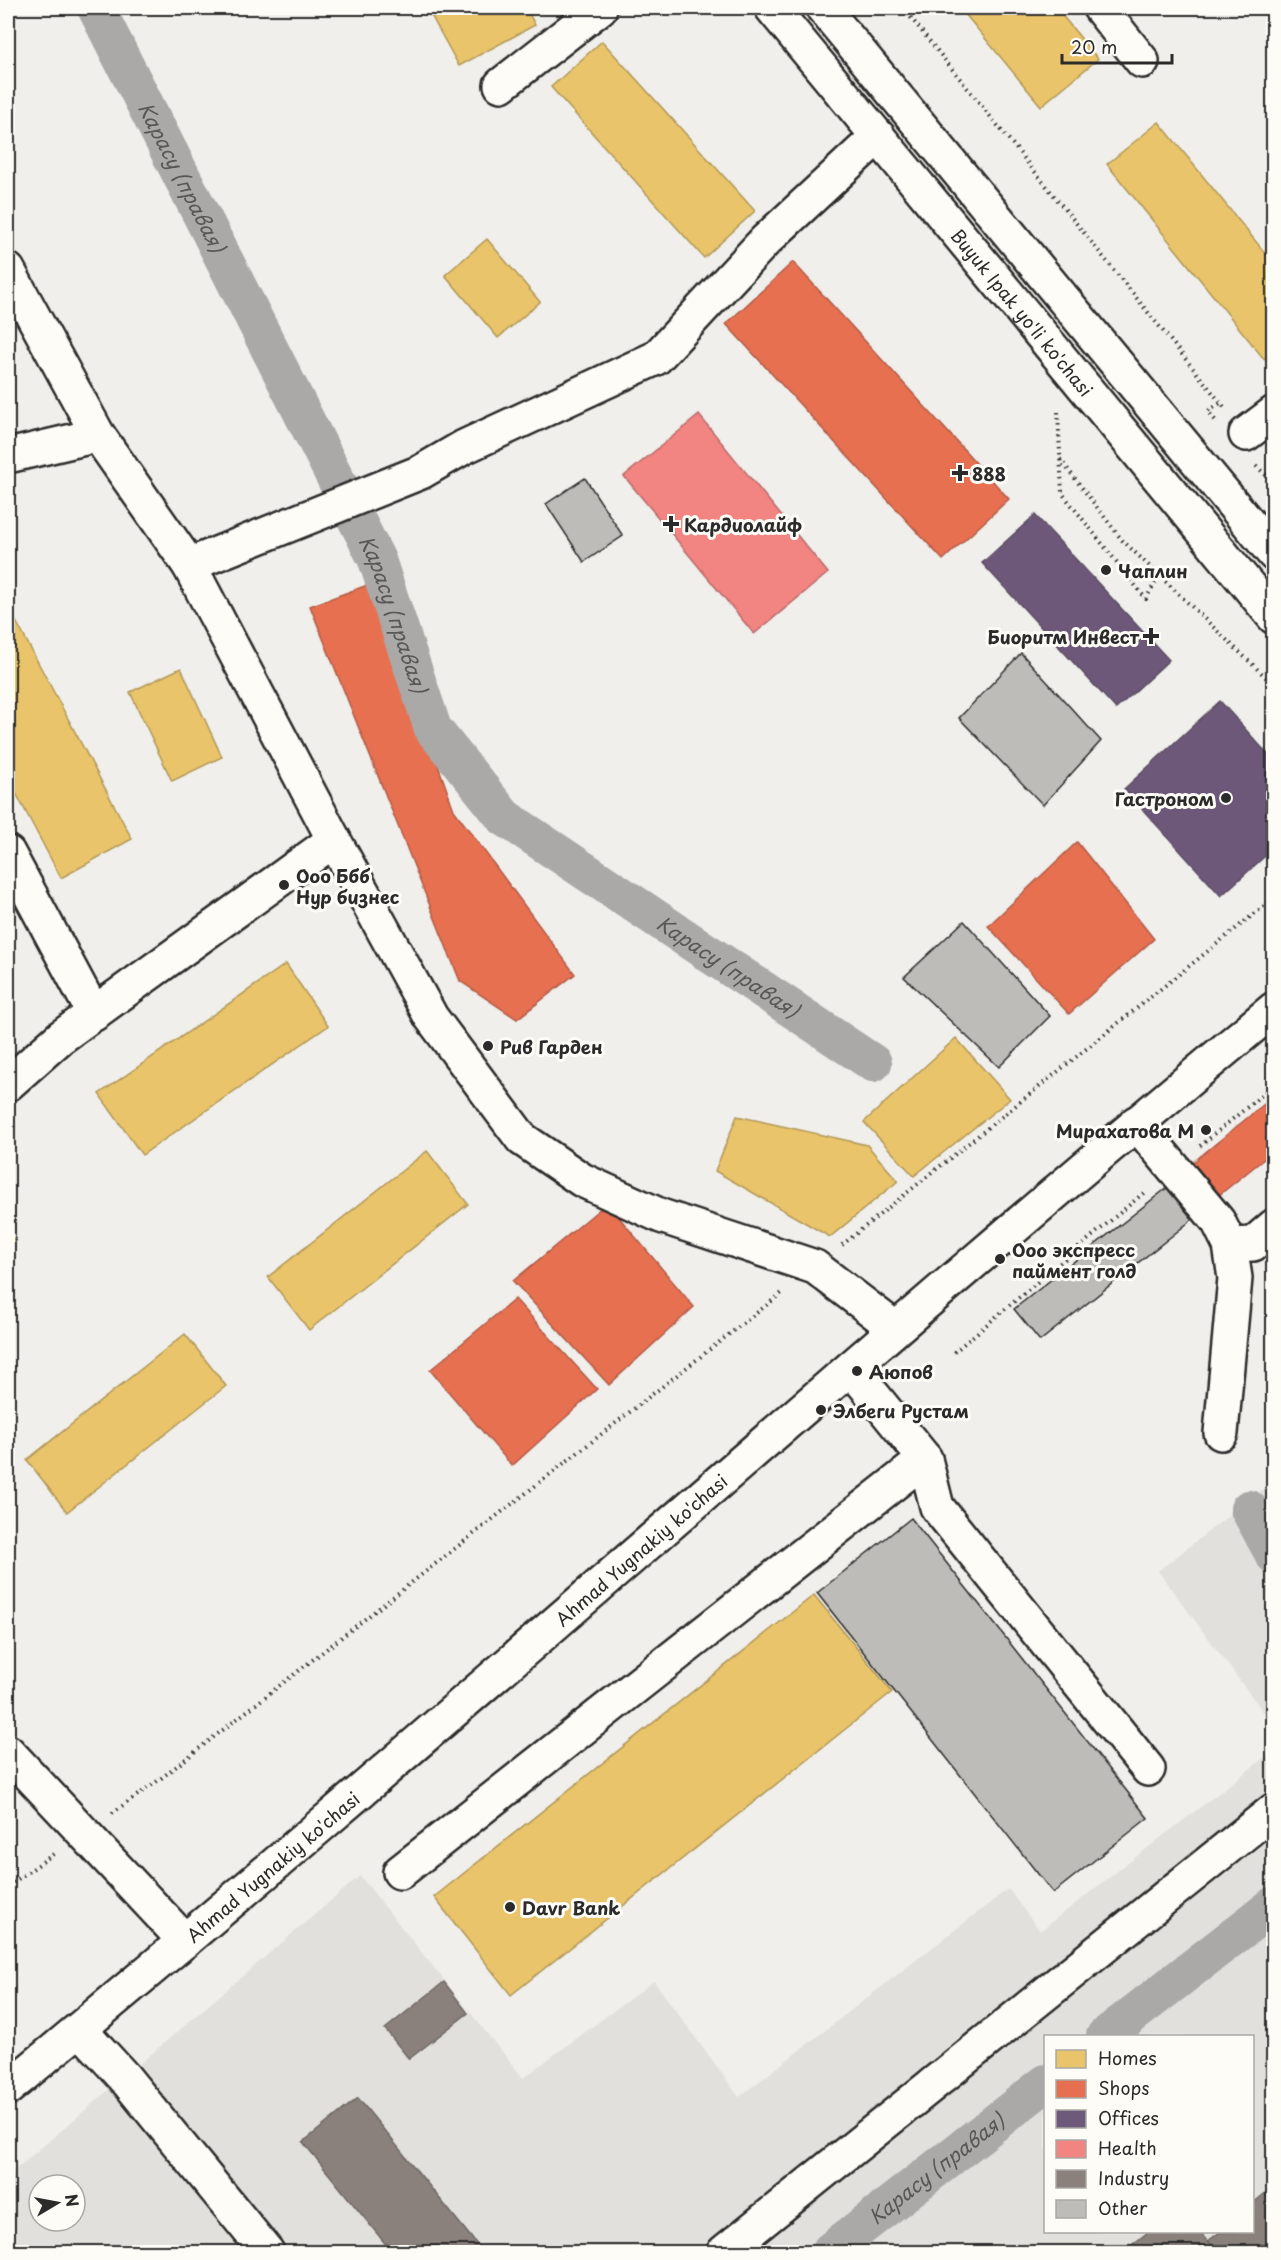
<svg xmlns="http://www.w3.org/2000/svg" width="1281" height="2260" viewBox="0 0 1281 2260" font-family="'Playpen Sans',sans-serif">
  <rect width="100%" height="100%" fill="#f0efeb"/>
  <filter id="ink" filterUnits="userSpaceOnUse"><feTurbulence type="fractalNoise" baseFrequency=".0167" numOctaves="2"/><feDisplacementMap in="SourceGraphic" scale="12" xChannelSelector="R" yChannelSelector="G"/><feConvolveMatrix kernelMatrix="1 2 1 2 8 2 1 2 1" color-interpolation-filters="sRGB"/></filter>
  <g filter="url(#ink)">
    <g fill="#e1e0dc" fill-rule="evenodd">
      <polygon points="1273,1481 1273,1725 1158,1571"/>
      <path d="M1273,1751v501h-1265v-76l352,-300 163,202 131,-97 85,116 269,-208 32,42zM1046,2036h206v196h-206zM39,2185h36v36h-36z"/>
    </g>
    <g fill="#e9c46a" stroke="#b09657" stroke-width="1.5">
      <polygon points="427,8 526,8 535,25 459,66"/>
      <polygon points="960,8 1056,8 1098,59 1041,106"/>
      <polygon points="602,41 755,211 704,258 551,87"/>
      <polygon points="1159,122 1274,264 1274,352 1264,359 1107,164"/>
      <polygon points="487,239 540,302 498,338 445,275"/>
      <polygon points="8,606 132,839 61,878 8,778"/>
      <polygon points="181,668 222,757 172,781 130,692"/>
      <polygon points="286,964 328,1026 142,1155 99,1094"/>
      <polygon points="956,1038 1010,1099 914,1176 864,1122"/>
      <polygon points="737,1116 867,1145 898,1181 830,1237 715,1171"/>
      <polygon points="427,1151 468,1204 309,1330 268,1277"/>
      <polygon points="8,1232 15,1241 8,1248"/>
      <polygon points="185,1334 226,1386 67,1512 27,1460"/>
      <polygon points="814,1595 892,1692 511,1995 434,1897"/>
    </g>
    <g fill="#e76f51" stroke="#af5b46" stroke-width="1.5">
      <polygon points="793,262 1009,499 943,560 726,324"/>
      <polygon points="373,583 454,810 575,974 517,1019 460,981 310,606"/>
      <polygon points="1077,842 1154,939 1069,1014 988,926"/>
      <polygon points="1274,1096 1274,1151 1218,1196 1192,1163"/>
      <polygon points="607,1203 694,1307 609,1385 513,1281"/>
      <polygon points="515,1299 597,1389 512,1466 430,1370"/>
    </g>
    <g fill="#6d597a" stroke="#594b62" stroke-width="1.5">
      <polygon points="1035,515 1169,660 1116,709 982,563"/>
      <polygon points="1220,701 1274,761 1274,848 1221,896 1124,789"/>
    </g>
    <polygon fill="#f28482" stroke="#b66968" stroke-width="1.5" points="699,415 828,573 754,634 624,476"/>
    <g fill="#8a817c" stroke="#6e6764" stroke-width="1.5">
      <polygon points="444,1982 468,2013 409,2059 385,2029"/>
      <polygon points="358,2098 483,2252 392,2252 303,2142"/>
      <polygon points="1274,2186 1274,2252 1218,2252 1208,2241 1220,2232 1252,2232 1252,2204"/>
      <polygon points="1148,2232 1200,2232 1218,2252 1123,2252"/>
    </g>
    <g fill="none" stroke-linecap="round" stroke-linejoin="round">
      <g stroke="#aaa9a7" stroke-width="38">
        <path id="s1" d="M96,8l281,552 56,169 71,88 369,246"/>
        <polyline points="1249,1509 1274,1555"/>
        <polyline points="1105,2036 1274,1905"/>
        <path id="s2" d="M829,2252l217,-169"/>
      </g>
    </g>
    <g fill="#bdbcb8" stroke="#2b2b2b" stroke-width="1.5">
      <polygon points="585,478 623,536 584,562 546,504"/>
      <polygon points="1021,653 1101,741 1043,805 959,718"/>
      <polygon points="964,921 1050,1016 999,1067 904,977"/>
      <polygon points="1168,1187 1193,1219 1040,1341 1014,1309"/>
      <polygon points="911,1518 1148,1818 1053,1893 817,1593"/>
    </g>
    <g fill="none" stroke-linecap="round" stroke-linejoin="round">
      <g stroke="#2b2b2b" stroke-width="38">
        <g id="minor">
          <polyline points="1100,8 1142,61"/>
          <polyline points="501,85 600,8"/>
          <polyline points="8,270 98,435 189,565 334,840 431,1017 522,1139 582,1180 661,1216 815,1267 895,1328"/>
          <polyline points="1246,434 1274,413"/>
          <polyline points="8,456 98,435"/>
          <polyline points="189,565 421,472 464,447 656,358 765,241 878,136"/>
          <polyline points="8,853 94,1014"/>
          <polyline points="8,1084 61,1037 334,840"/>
          <polyline points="1136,1123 1218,1221 1230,1245 1235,1278 1221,1433"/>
          <polyline points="1230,1245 1253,1244 1274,1226"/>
          <polyline points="851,1368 925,1459 937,1507 1148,1769"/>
          <polyline points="8,1752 185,1941"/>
          <polyline points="400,1872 925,1459"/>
          <polyline points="80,2029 124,2077 267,2252"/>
          <path id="s3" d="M8,2088c428,-352 838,-725 1266,-1079"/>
          <polyline points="724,2252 1274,1810"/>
        </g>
      </g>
      <g stroke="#2b2b2b" stroke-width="38">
        <g id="major">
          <path id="s4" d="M772,8l502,609"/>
          <polyline points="823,8 1274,554"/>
        </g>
      </g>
      <g stroke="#2b2b2b" stroke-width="4" stroke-dasharray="1.5 4.5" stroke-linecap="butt">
        <polyline points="903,8 1225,408"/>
        <polyline points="1058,412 1062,493 1146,599 1158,577"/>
        <polyline points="1215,420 1208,411 1221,403"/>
        <polyline points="1060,459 1122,540 1274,685"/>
        <polyline points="1256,466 1268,477 1274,470"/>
        <polyline points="1200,1146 1274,1085"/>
        <polyline points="842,1245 1274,898"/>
        <polyline points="954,1352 1146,1191"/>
        <polyline points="112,1813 155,1783 782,1293"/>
        <polyline points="8,1886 55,1853"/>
      </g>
      <use href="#minor" stroke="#fdfcf7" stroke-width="33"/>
      <use href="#major" stroke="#fdfcf7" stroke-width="33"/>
    </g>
  </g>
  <g fill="#2b2b2b" stroke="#fdfcf7" stroke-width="2">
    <path d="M957 464h6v6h6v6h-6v6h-6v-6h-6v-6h6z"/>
    <path d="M668 515h6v6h6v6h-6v6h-6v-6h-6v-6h6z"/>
    <circle cx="1106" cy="570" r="6"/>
    <path d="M1148 627h6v6h6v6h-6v6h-6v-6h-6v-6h6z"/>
    <circle cx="1226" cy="798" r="6"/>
    <circle cx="284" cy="885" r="6"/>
    <circle cx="488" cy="1046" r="6"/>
    <circle cx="1206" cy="1130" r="6"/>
    <circle cx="1000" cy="1259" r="6"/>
    <circle cx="857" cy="1371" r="6"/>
    <circle cx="821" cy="1410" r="6"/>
    <circle cx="510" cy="1907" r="6"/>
  </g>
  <g text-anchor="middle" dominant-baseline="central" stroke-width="6" stroke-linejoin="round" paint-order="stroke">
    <g font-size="18" fill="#2b2b2b" stroke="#fdfcf7">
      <text stroke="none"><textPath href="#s4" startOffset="394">Buyuk Ipak yo'li ko'chasi</textPath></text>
      <text stroke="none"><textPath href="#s3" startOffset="831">Ahmad Yugnakiy ko'chasi</textPath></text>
      <text stroke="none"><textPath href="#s3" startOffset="345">Ahmad Yugnakiy ko'chasi</textPath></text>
    </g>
    <g font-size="18" font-weight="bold" fill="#2b2b2b" stroke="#fdfcf7" text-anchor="start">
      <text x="972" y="473">888</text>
      <text x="684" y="524">Кардиолайф</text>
      <text x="1118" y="570">Чаплин</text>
      <text x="1139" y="636" text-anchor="end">Биоритм Инвест</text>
      <text x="1214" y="798" text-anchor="end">Гастроном</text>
      <text x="296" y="875">Ооо Ббб<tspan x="296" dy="21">Нур бизнес</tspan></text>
      <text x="500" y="1046">Рив Гарден</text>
      <text x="1194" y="1130" text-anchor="end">Мирахатова М</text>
      <text x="1012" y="1249">Ооо экспресс<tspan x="1012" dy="21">паймент голд</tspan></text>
      <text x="869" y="1371">Аюпов</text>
      <text x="833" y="1410">Элбеги Рустам</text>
      <text x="522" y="1907">Davr Bank</text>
    </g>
    <g font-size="20" font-style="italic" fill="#575756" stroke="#fdfcf7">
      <text stroke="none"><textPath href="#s1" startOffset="190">Карасу (правая)</textPath></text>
      <text stroke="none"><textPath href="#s1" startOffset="676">Карасу (правая)</textPath></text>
      <text stroke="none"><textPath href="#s1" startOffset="1180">Карасу (правая)</textPath></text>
      <text stroke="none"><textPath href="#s2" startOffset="136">Карасу (правая)</textPath></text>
    </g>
  </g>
  <rect width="1281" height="2260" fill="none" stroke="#fdfcf7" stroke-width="30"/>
  <rect x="15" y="15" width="1251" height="2230" fill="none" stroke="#2b2b2b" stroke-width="2" filter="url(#ink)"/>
  <rect x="1044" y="2035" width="210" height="198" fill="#fdfcf7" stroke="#a9a8a5" stroke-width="1.5"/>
  <rect x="1056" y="2050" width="30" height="18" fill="#e9c46a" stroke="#a9a8a5" stroke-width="1.5"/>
  <text x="1098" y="2065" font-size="18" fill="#2b2b2b">Homes</text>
  <rect x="1056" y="2080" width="30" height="18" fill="#e76f51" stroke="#a9a8a5" stroke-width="1.5"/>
  <text x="1098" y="2095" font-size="18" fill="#2b2b2b">Shops</text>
  <rect x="1056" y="2110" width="30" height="18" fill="#6d597a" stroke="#a9a8a5" stroke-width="1.5"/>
  <text x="1098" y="2125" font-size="18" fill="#2b2b2b">Offices</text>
  <rect x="1056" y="2140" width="30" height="18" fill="#f28482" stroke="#a9a8a5" stroke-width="1.5"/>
  <text x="1098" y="2155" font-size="18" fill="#2b2b2b">Health</text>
  <rect x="1056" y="2170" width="30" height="18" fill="#8a817c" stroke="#a9a8a5" stroke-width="1.5"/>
  <text x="1098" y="2185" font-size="18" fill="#2b2b2b">Industry</text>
  <rect x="1056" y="2200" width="30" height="18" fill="#bdbcb8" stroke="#a9a8a5" stroke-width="1.5"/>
  <text x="1098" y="2215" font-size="18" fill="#2b2b2b">Other</text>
  <g transform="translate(57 2203) rotate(80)"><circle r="28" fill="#fdfcf7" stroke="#a9a8a5" stroke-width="1.5"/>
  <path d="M0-4.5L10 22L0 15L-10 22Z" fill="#2b2b2b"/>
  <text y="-9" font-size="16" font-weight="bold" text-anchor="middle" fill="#2b2b2b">N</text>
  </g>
  <path d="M1062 54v9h110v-9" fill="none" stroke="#2b2b2b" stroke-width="3"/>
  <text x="1071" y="54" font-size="18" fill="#2b2b2b" stroke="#fdfcf7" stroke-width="4.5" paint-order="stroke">20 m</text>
</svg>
